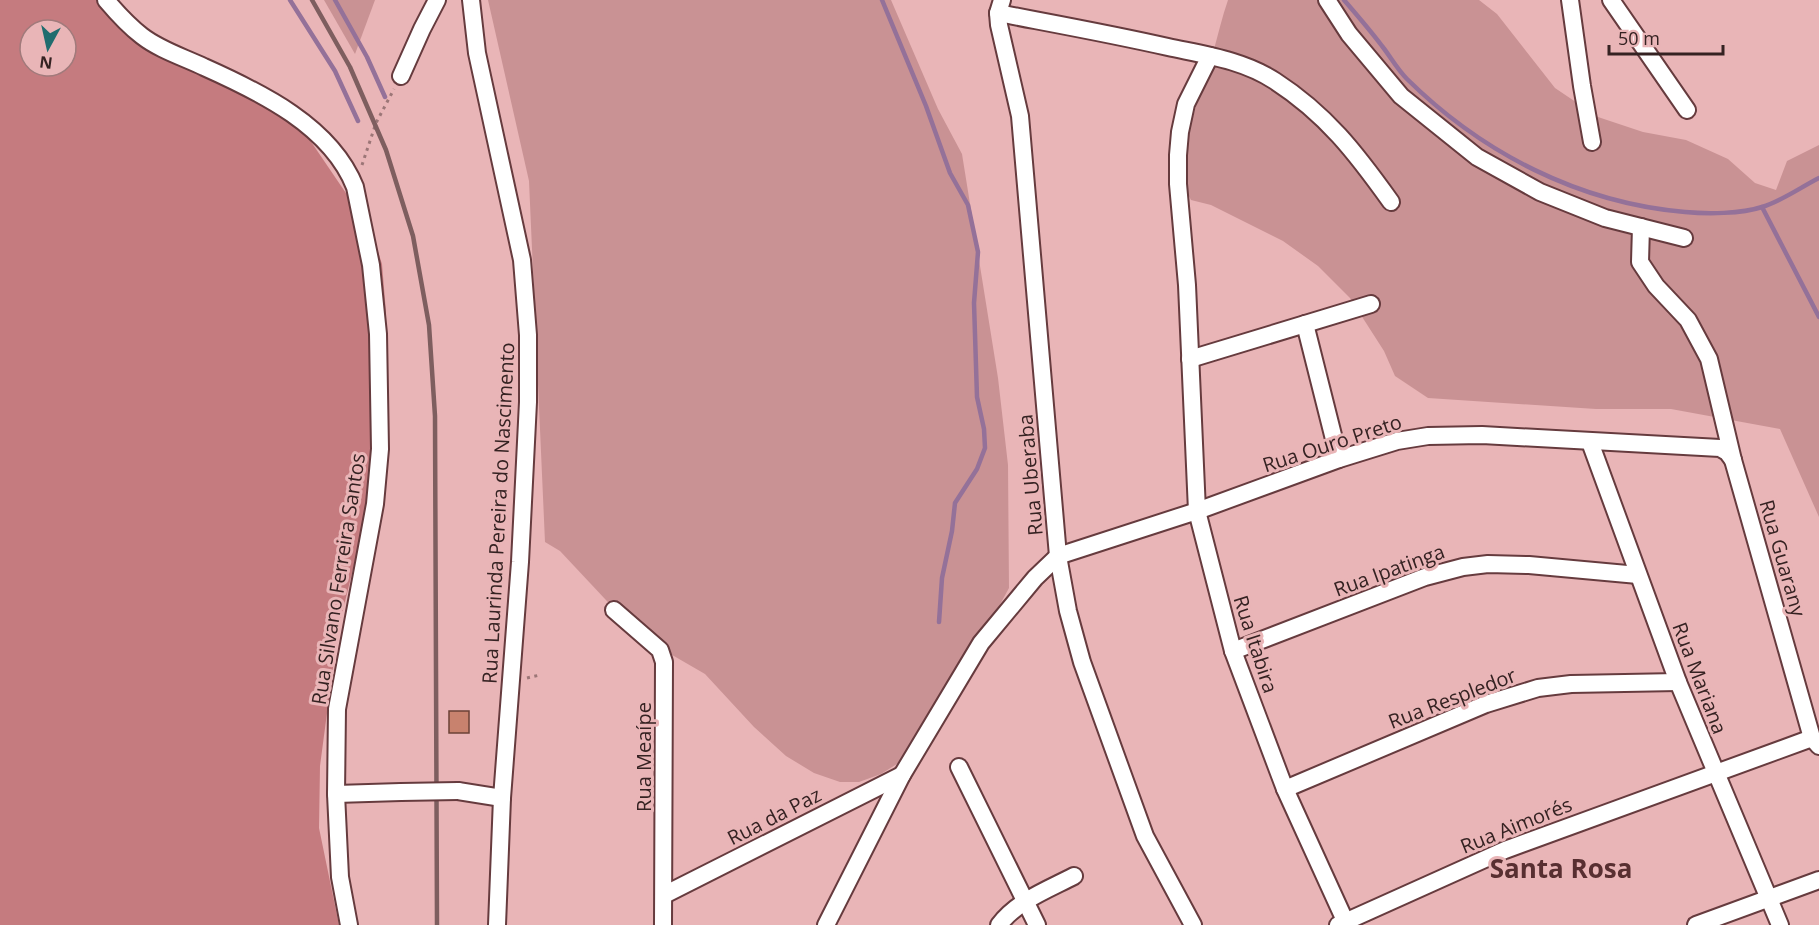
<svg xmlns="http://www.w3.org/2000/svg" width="1819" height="925" viewBox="0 0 1819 925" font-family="'Open Sans',sans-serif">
  <rect width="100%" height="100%" fill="#e9b5b7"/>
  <g fill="#c99294">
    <polygon points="324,0 375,0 355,54"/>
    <polygon points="488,0 891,0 938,109 962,154 998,378 1008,465 1009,588 986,630 908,757 881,774 859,782 840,782 814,773 786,756 754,727 705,674 667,652 620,615 560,551 545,542 529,181"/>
    <path d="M1228,0h251l18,14 58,74 43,29 45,15 43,8 42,19 27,24 21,7 11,-29 32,-16v372l-39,-88 -109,-20h-75l-168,-11 -33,-22 -11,-25 -34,-53 -32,-32 -35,-25 -72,-36 -20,-5c-20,-35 11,-110 22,-147 5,-18 9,-36 15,-53z"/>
  </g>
  <path fill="#c57b7f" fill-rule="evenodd" d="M0,0h98l122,79 79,45 72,106 11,34 4,48 -2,47 -10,125 -36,146 -18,136 -1,62 20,97h-339zM30,30h36v36h-36z"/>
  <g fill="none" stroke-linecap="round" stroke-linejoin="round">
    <g stroke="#947199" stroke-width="4.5">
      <polyline points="290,0 335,71 358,121"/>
      <polyline points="335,0 367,57 385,97"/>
      <polyline points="882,0 926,106 950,173 968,205 978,252 974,303 977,397 984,429 985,448 977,469 955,503 952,531 942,578 939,622"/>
      <path d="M1344,0c13,15 26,30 38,46 8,10 15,23 25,33 75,74 172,124 278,133 22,2 56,2 77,-5 20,-6 39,-20 57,-29"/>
      <polyline points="1762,207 1819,317"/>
    </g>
  </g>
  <rect fill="#c8826e" stroke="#6b4237" stroke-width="1.5" x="449" y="711" width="20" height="22"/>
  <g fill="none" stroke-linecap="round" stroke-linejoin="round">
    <g stroke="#663b3e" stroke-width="20">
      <g id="minor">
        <path d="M106,0c11,13 23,26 36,36 18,14 41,21 62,31 56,25 127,59 151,120l16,78 7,69 2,115 -5,55 -38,205 -1,85 4,83 9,48"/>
        <polyline points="471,0 477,53 522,260 528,335 528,402 520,562 502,798 497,925"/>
        <polyline points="1002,0 998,13 999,25 1020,116 1058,556 1068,611 1082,662 1145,836 1193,925"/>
        <polyline points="1327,0 1349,34 1401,96 1477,157 1540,192 1605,218 1684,238"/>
        <polyline points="1570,0 1582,86 1592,142"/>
        <polyline points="1611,0 1687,110"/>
        <path d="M998,13c57,11 113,21 170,34 37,8 75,13 107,34 51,33 81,72 116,121"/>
        <polyline points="1210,56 1186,104 1180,132 1178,155 1178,184 1187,285 1197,511 1233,651 1285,789 1347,925"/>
        <polyline points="401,76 422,29 437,0"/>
        <polyline points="1641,227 1640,262 1656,286 1688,320 1709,359 1733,460 1812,738 1819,746"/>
        <polyline points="1305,324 1339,459"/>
        <polyline points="1190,359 1371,304"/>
        <polyline points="1590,442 1678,682 1780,925"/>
        <polyline points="614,610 660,650 664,662 663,925"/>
        <polyline points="1233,651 1425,577 1463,567 1488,564 1529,565 1638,575"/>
        <polyline points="959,767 1037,925"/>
        <polyline points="1285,789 1486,704 1538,688 1571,684 1678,682"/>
        <polyline points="458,791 502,798"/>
        <polyline points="336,794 401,792"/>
        <polyline points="664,895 902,775"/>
        <polyline points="826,925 902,775 981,643 1035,578 1058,556 1197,511 1339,459 1397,441 1428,436 1482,435 1720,448 1727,452 1733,460"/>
        <path d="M999,925c18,-24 48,-35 75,-49"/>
        <polyline points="1338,925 1505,850 1812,738"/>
        <polyline points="1696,925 1819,880"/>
      </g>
    </g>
    <g stroke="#9c7677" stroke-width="3" stroke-dasharray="3 4.5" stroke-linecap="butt">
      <polyline points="362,165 376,123 394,89"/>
      <polyline points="527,678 540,675"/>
    </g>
    <use href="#minor" stroke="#fff" stroke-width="16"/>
    <polyline stroke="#7e5e5f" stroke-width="4.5" points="312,0 350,67 386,150 413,236 429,325 435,416 437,925"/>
    <g stroke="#663b3e" stroke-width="20" stroke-linecap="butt">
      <polyline id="minor-bridge" points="401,792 458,791"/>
    </g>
    <use href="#minor-bridge" stroke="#fff" stroke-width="16"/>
  </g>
  <g text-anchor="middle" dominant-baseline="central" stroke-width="6" stroke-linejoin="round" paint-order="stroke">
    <g font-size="20" fill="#352222" stroke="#e9b5b7">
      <text transform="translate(1332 443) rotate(-18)">Rua Ouro Preto</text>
      <text transform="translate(1030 475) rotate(-95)">Rua Uberaba</text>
      <text transform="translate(498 513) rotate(-87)">Rua Laurinda Pereira do Nascimento</text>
      <text transform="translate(1783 558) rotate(74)">Rua Guarany</text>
      <text transform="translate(1389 570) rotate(-20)">Rua Ipatinga</text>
      <text transform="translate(338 579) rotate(-81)">Rua Silvano Ferreira Santos</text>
      <text transform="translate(1256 644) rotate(72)">Rua Itabira</text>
      <text transform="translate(1700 678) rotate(69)">Rua Mariana</text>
      <text transform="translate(1452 698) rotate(-21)">Rua Respledor</text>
      <text transform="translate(643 757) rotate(-90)">Rua Meaípe</text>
      <text transform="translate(774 816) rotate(-27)">Rua da Paz</text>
      <text transform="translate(1516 825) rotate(-22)">Rua Aimorés</text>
    </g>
    <g font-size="26" font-weight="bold" fill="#582f31" stroke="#e9b5b7">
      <text x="1561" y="868">Santa Rosa</text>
    </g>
  </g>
  <g transform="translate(48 48) rotate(188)"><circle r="28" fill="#e9b5b7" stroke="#a17a7b" stroke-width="1.5"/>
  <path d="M0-4.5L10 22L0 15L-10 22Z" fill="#206c6e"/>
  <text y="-9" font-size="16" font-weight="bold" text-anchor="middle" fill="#352222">N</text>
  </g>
  <path d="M1609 45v9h114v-9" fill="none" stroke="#352222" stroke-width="3"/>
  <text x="1618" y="45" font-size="18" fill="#352222" stroke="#e9b5b7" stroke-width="4.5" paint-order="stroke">50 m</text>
</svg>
